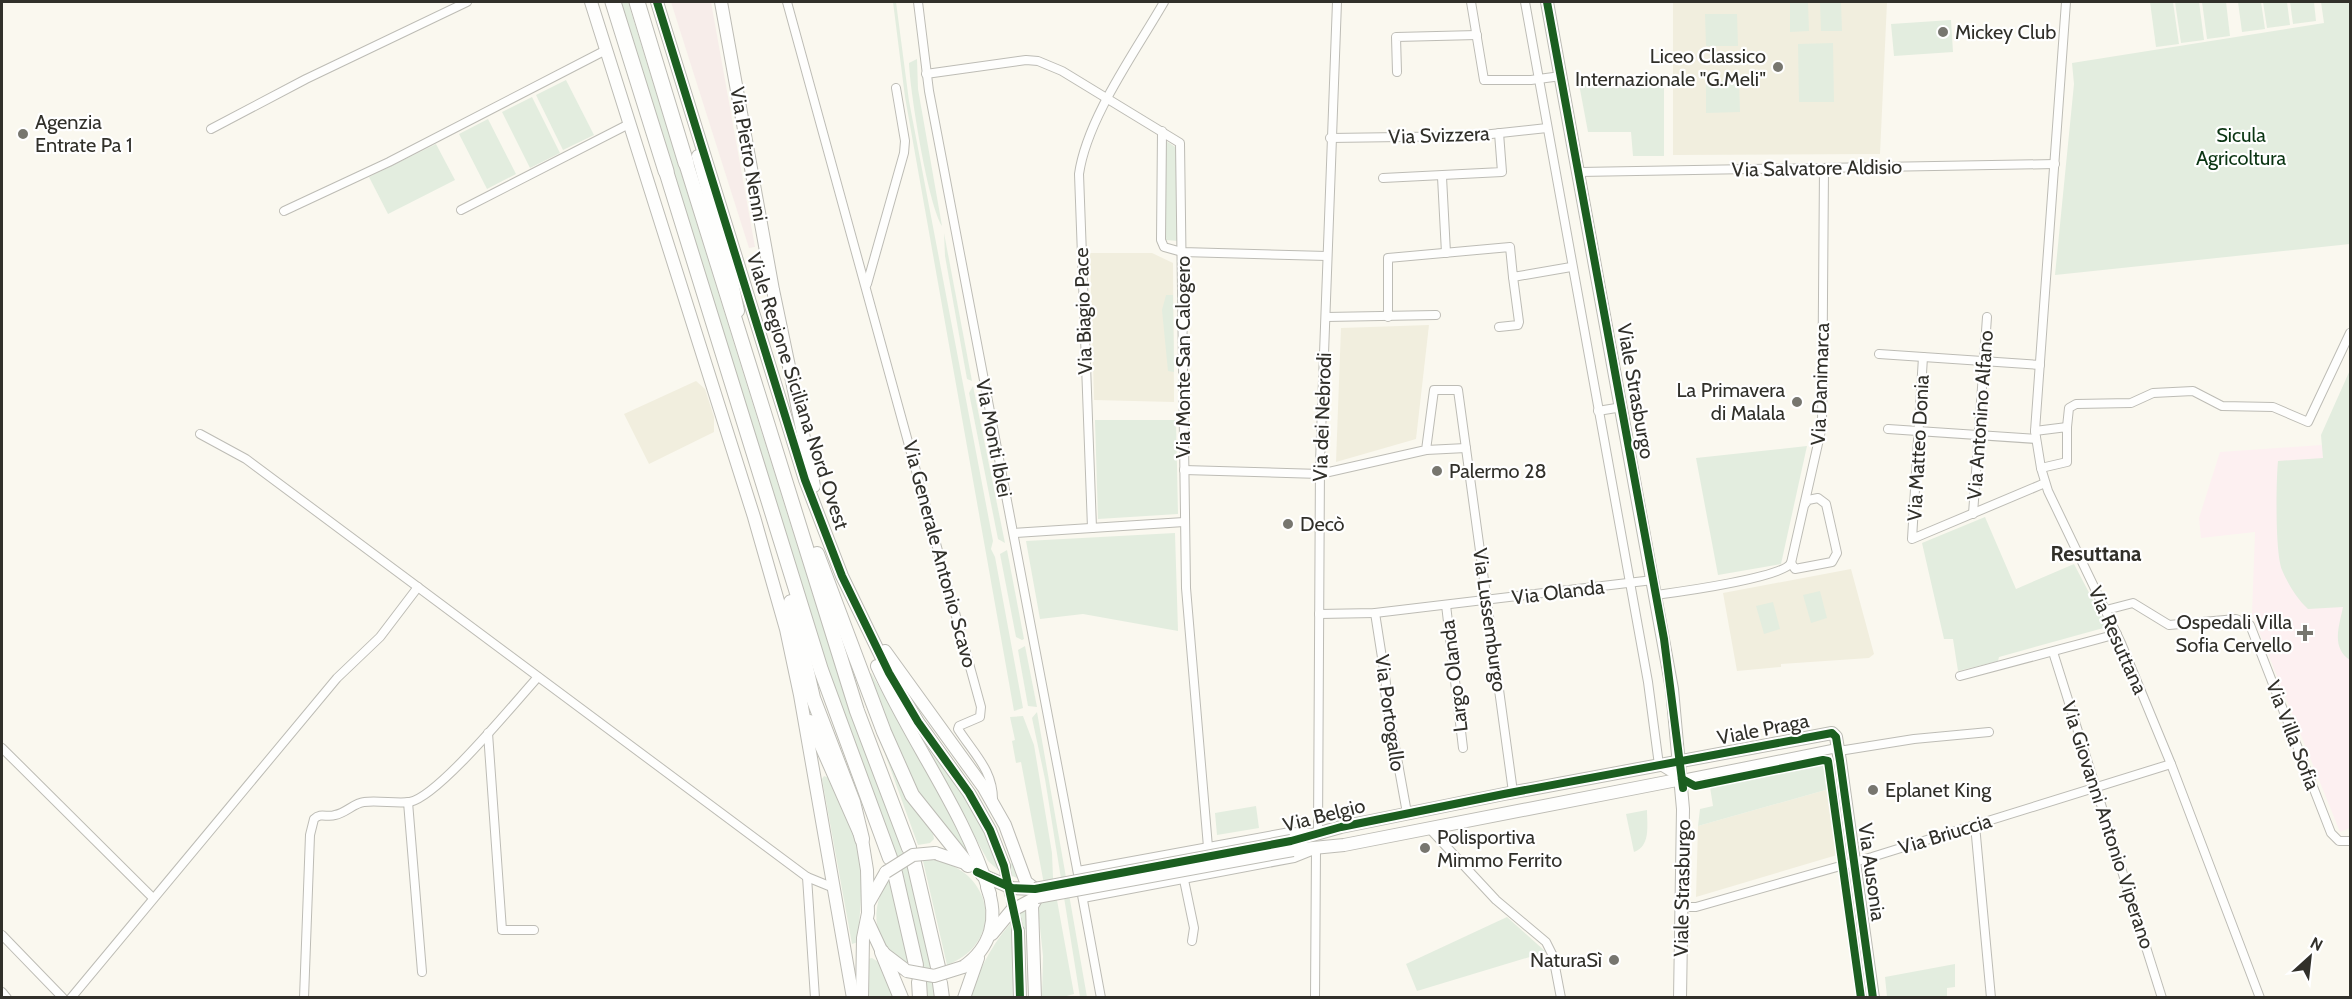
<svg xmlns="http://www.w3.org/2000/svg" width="2352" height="999" viewBox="0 0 2352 999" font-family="Cabin,sans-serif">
  <rect width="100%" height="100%" fill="#faf8ef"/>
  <g fill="#f1eede">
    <polygon points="1673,2 1887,2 1880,154 1673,155"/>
    <polygon points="1090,253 1152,253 1173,263 1174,402 1094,400"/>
    <polygon points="1429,325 1416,439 1336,462 1341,328"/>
    <polygon points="696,381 705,389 714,417 714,432 649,464 624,414"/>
    <polygon points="1851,569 1874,654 1869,658 1781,664 1781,667 1737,671 1723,593"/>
    <polygon points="1829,789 1837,855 1696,897 1698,826"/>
  </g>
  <polygon fill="#f7edea" points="671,2 711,2 755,247 749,248"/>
  <polygon fill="#fdf0f1" points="2322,445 2322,448 2350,446 2350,828 2340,832 2252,614 2255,532 2201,538 2199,518 2220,452"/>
  <g fill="#e3eddf">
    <path d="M619,2h9c70,225 139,450 211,675 34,107 87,207 95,320h-8c-9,-113 -62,-213 -97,-320 -72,-224 -140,-450 -210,-675z"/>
    <polygon points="893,2 896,2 909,101 993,541 991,549 995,557 1023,708 1014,711 905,97"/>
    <polygon points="1790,2 1808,2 1809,31 1790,32"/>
    <polygon points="1820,2 1841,2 1842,31 1821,31"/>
    <polygon points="2150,2 2173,2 2179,44 2156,47"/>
    <polygon points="2175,2 2199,2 2204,40 2181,43"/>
    <polygon points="2202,2 2226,2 2230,36 2207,39"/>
    <polygon points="2238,2 2261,2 2265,29 2242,32"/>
    <polygon points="2263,2 2287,2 2290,25 2267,28"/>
    <polygon points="2290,2 2314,2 2316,21 2293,24"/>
    <polygon points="2321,2 2350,2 2350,244 2055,275 2074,84 2072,63 2324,23"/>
    <polygon points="1705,14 1737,14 1738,46 1706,46"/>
    <polygon points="1951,20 1953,52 1894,56 1891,24"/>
    <polygon points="1833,43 1834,102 1799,102 1798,44"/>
    <path d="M917,59l1,30 24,137c-14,-22 -32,-134 -33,-163z"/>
    <polygon points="566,80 594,135 563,150 536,95"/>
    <polygon points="1706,81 1739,81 1740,112 1706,113"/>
    <polygon points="1664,82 1664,156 1633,156 1631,132 1588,132 1579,84"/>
    <polygon points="532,97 560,153 530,168 502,112"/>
    <polygon points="488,119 516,174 487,189 459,134"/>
    <polygon points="1166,141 1177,148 1178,241 1166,240"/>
    <polygon points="436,144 455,180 388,214 369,177"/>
    <polygon points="944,233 972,381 967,379 945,256"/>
    <polygon points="1166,295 1173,295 1174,372 1168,371 1162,310"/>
    <path d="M2350,370v290c-19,-12 -11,-34 -7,-53l-35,2c-11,-10 -20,-25 -26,-39 -7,-17 -6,-88 -4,-109l45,-3 -2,-23z"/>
    <polygon points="973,386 1005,543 998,539 969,393"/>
    <polygon points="1095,420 1176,420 1178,514 1098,519"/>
    <polygon points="1807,446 1781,564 1718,575 1696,458"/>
    <polygon points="1985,517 2016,589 2074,564 2107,627 1999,657 1998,661 1958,671 1953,639 1944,639 1922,543"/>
    <polygon points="1175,533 1178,631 1083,614 1040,619 1026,541"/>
    <polygon points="1007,550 1024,639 1022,640 1016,637 1000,554"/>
    <polygon points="1820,591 1827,618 1811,623 1803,595"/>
    <polygon points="1773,602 1780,629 1764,634 1756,606"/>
    <polygon points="1025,646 1037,707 1028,706 1018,650"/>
    <polygon points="871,673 908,736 970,851 963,850 914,789 868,675"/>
    <polygon points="856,674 913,806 933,834 934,839 930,843 918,845"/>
    <polygon points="1037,712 1087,997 1080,997 1045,779 1032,718"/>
    <polygon points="1023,716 1034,745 1052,853 1053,878 1074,994 1063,997 1042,997 1043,956 1038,909 1039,903 1047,900 1021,762 1016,763 1012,741 1015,740 1010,717"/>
    <polygon points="927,748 962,791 979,820 1000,867 1013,863 1019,879 997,869 988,861"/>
    <polygon points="1823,765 1829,789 1698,826 1700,809 1713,806 1710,787"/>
    <path d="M824,776l5,2c8,17 20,35 26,54 11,35 5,74 3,110l-6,2 -30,-165z"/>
    <polygon points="1256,806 1259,828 1217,835 1215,813"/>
    <path d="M1647,810c0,15 4,36 -13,42l-8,-38z"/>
    <path d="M932,860c61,8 75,82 15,105l-24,-104z"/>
    <path d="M890,878l18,85c-35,-18 -41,-54 -18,-85z"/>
    <path d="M1025,909l3,20 -15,2 1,66 -45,1c13,-35 28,-64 56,-89z"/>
    <polygon points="1507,917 1546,952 1417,991 1406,964"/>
    <polygon points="872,958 880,963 896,997 867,998 868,959"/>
    <polygon points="1955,964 1955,987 1947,988 1947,997 1887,997 1885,977"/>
  </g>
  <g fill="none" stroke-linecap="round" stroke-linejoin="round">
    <polyline stroke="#d2d0c8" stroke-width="12" stroke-dasharray="12 6" stroke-linecap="butt" points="1004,866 1018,931"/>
    <g stroke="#bdbcb5" stroke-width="10">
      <g id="street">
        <path d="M787,2l194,705 -1,10 -21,9 -1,3c16,25 36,42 35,73"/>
        <polyline points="918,2 929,91 1078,874"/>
        <polyline points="1471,2 1484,80 1531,80 1561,76"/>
        <polyline points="1525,2 1648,682 1659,765 1682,779 1832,749 1839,751 1914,739 1989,732"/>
        <polyline points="2066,2 2035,431 2041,468 2048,491 2121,643 2171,764 2260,998"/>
        <polyline points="1397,72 1396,37 1477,35"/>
        <polyline points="926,74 1026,60 1038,61 1062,71 1180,143 1186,588 1208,847"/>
        <polyline points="211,129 306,79 467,2"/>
        <polyline points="1162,131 1161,240 1164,247 1182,252 1327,256"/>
        <polyline points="1330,138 1473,136 1547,128"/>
        <polyline points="1579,172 2055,164"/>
        <polyline points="1442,177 1446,253"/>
        <polyline points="1383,178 1502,172 1499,133"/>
        <polyline points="461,210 629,124"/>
        <polyline points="284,211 389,162 606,50"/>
        <polyline points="867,284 904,153 905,141 896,88"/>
        <polyline points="1326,317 1436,315"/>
        <polyline points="1388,317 1388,258 1510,247 1513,277 1571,267"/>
        <polyline points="1499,327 1518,325 1519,322 1513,277"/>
        <polyline points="1879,354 2040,365"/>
        <polyline points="1923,357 1912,539 2045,483"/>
        <polyline points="1598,411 1622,407"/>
        <polyline points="2067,427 2069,408 2076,404 2131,403 2153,393 2193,391 2222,406 2273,407 2308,422 2350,333"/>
        <polyline points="1888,429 2036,439"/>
        <polyline points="2035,431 2067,427 2067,462 2041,468"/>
        <polyline points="200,434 246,459 807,877 834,888"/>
        <polyline points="1426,450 1466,448"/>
        <polyline points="1184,470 1320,474 1426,450 1434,390 1458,390 1513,792"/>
        <polyline points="1973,514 1987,317"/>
        <path d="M1092,528l-13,-354c8,-56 57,-123 85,-172"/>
        <polyline points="1014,533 1184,522"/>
        <polyline points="1791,563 1795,569 1832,562 1837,553 1826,504 1818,498 1808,500 1805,504"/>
        <path d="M1656,595c22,-3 126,-17 135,-32l31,-137 2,-258"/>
        <polyline points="1446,605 1463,748"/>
        <polyline points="2106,610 2133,603 2169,625 2236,619 2250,625 2331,833 2339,841 2350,841"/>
        <polyline points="1375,613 1386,683 1385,692 1407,813"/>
        <polyline points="1319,614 1375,613 1653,580"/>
        <polyline points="2053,652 2162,998"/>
        <polyline points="1960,676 2117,634"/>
        <polyline points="488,733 502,930 534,930"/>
        <polyline points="2,748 153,898"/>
        <polyline points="408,802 422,972"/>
        <polyline points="1975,825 1991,998"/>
        <polyline points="1429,828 1496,900 1546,942 1553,956 1561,998"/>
        <polyline points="1078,871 1290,832 1318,833 1320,462 1337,2"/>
        <polyline points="807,877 815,998"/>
        <polyline points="1184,880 1194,928 1192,941"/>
        <polyline points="1082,895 1101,998"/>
        <polyline points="1083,898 1294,858 1314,850"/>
        <polyline points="1682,907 1696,907 1872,857 2171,764"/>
        <polyline points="2,935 63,998"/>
        <polyline points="2,992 7,998"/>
        <polyline points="71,998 337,678 380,637 418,587"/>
        <path d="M304,998l6,-163 4,-16c7,-7 13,-1 21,-4 11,-2 19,-12 29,-13 15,-2 32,2 46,0 29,-6 105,-100 128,-125"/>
        <polyline points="1315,998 1316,848"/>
      </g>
    </g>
    <g stroke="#bdbcb5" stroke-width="14">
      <g id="secondary">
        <polyline points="591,2 754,517 786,629 800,695 853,998"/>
        <polyline points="657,2 805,480 842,576 889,673 918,722 969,793 990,830 1004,866"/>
        <polyline points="721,2 773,290 814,486"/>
        <polyline points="1547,2 1672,689 1683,809 1680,998"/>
        <polyline points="698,156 729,268 738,311"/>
        <polyline points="885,651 984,788 1005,825 1026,882 1035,889"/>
        <path d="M877,666c35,78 88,146 113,228"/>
        <polyline points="810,721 862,839 867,870 868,913 863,938 862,998"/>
        <polyline points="1291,841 1341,827 1504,794 1832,733 1836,737 1840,761 1873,998"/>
        <polyline points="1293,850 1344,845 1682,779"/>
        <polyline points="935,853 965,863"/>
        <polyline points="982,875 1012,888 1035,889"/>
        <polyline points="869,902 886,872"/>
        <polyline points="868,922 882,952 907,971"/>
        <polyline points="1018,931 1020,998"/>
        <polyline points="992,934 1011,911 1037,897"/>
        <path d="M963,967c28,-19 36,-49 24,-80"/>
        <polyline points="964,998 978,958"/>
        <polyline points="1035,998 1032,906 1037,897"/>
      </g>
    </g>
    <g stroke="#bdbcb5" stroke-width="16">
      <g id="primary">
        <polyline points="686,163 857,711 909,848"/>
        <polyline points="666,171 821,670 890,858"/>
        <polyline points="817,554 884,732 912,795 968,865"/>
        <polyline points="791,602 813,698 853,802 862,839"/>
        <polyline points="914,863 938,967"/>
        <polyline points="895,873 916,965"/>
        <polyline points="882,952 901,998"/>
        <polyline points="919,982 920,998"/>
        <polyline points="940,983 942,998"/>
      </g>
    </g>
    <g stroke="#bdbcb5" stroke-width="17">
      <g id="highway">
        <polyline points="613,2 666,171"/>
        <polyline points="637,2 686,163"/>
      </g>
    </g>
    <use href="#street" stroke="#fefefd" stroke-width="8"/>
    <use href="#secondary" stroke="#fefefd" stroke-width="12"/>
    <use href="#primary" stroke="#fefefd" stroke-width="14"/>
    <use href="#highway" stroke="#fefefd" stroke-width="15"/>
    <g stroke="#bdbcb5" stroke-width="14" stroke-linecap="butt">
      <g id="secondary-bridge">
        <polyline points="886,872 913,855 935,853"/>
        <polyline points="1035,889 1291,841"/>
        <polyline points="1037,897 1293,850"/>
        <polyline points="907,971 934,976 963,967"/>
      </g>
    </g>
    <use href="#secondary-bridge" stroke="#fefefd" stroke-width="12"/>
    <g stroke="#fff" stroke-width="11">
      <g id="cycleway">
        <polyline points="657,2 805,480 842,576 889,673 918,722 969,793 990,830 1004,866 1018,931 1020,998"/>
        <polyline points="1547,2 1664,639 1683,788"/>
        <polyline points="1682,779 1695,786 1823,760 1828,761 1861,998"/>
        <polyline points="977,872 1012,888 1035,889 1291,841 1341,827 1504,794 1832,733 1836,737 1840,761 1873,998"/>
      </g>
    </g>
    <use href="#cycleway" stroke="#1b5e20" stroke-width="8"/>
  </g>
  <g fill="#77766f" stroke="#fff" stroke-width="2">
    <circle cx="1943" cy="32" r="6"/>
    <circle cx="1778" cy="67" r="6"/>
    <circle cx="23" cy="134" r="6"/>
    <circle cx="1797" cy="402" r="6"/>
    <circle cx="1437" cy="471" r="6"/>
    <circle cx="1288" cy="524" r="6"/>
    <path d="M2302 624h6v6h6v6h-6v6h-6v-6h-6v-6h6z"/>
    <circle cx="1873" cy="790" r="6"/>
    <circle cx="1425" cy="848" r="6"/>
    <circle cx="1614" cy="960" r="6"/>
  </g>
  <g text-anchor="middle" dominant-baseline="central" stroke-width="4.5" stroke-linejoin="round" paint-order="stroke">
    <g font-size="20" fill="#31302a" stroke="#fff" text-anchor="start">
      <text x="1955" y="32">Mickey Club</text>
      <text x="1766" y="56" text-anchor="end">Liceo Classico<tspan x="1766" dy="23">Internazionale "G.Meli"</tspan></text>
      <text x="35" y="122">Agenzia<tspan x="35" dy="23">Entrate Pa 1</tspan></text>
      <text x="1785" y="390" text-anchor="end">La Primavera<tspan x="1785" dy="23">di Malala</tspan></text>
      <text x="1449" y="471">Palermo 28</text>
      <text x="1300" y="524">Decò</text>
      <text x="2292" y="622" text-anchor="end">Ospedali Villa<tspan x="2292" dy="23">Sofia Cervello</tspan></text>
      <text x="1885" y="790">Eplanet King</text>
      <text x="1437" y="837">Polisportiva<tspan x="1437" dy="23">Mimmo Ferrito</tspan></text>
      <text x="1602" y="960" text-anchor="end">NaturaSì</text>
    </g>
    <g font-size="20" fill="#31302a" stroke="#fff">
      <text transform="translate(1439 135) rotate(-2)">Via Svizzera</text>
      <text transform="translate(749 154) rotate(80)">Via Pietro Nenni</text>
      <text transform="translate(1817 168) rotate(-1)">Via Salvatore Aldisio</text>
      <text transform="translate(1083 311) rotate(-92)">Via Biagio Pace</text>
      <text transform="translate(1183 357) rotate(-90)">Via Monte San Calogero</text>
      <text transform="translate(1820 384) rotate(-88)">Via Danimarca</text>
      <text transform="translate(798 391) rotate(72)">Viale Regione Siciliana Nord Ovest</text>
      <text transform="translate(1636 391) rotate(80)">Viale Strasburgo</text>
      <text transform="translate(1980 415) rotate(-86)">Via Antonino Alfano</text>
      <text transform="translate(1322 417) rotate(-88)">Via dei Nebrodi</text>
      <text transform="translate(994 438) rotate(79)">Via Monti Iblei</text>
      <text transform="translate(1918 448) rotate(-87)">Via Matteo Donia</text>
      <text transform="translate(940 554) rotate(75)">Via Generale Antonio Scavo</text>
      <text transform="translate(1558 592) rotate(-7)">Via Olanda</text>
      <text transform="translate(1490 620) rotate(82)">Via Lussemburgo</text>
      <text transform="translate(2118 640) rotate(66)">Via Resuttana</text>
      <text transform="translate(1454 676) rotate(-97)">Largo Olanda</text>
      <text transform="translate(1390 713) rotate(82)">Via Portogallo</text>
      <text transform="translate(1763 729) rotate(-11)">Viale Praga</text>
      <text transform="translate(2293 735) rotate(69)">Via Villa Sofia</text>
      <text transform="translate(1324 815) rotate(-14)">Via Belgio</text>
      <text transform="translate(2108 825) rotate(72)">Via Giovanni Antonio Viperano</text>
      <text transform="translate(1945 834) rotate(-17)">Via Briuccia</text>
      <text transform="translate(1872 872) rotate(82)">Via Ausonia</text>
      <text transform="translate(1682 888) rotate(-89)">Viale Strasburgo</text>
    </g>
    <g font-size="20" fill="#0b3513" stroke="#fff">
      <text x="2241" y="135">Sicula<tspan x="2241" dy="23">Agricoltura</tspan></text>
    </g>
    <g font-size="21" font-weight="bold" fill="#31302a" stroke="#fff">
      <text x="2096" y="553">Resuttana</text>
    </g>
  </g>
  <rect width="2352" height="999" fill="none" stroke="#31302a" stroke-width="6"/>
  <g transform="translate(2310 957) rotate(27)" stroke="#ffffff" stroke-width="4.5" paint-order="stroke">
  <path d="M0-4.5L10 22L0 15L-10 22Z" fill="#31302a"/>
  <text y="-9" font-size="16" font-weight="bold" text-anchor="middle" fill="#31302a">N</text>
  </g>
</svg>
